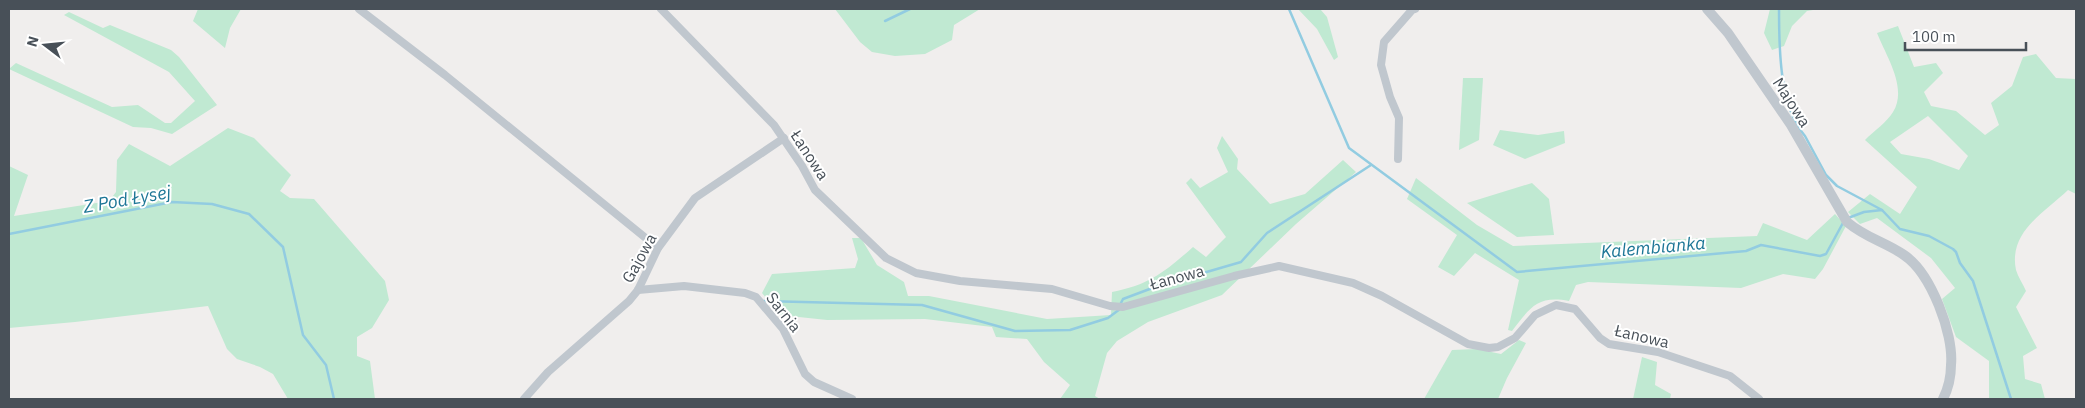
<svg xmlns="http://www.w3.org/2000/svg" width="2085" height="408" viewBox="0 0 2085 408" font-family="'IBM Plex Sans',sans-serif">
  <rect width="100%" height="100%" fill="#f0eeed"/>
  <g fill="#c0e9d2" fill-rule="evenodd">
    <polygon points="198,9 241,9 230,28 225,48 193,21"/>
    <polygon points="835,9 980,9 954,25 952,40 925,54 895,56 872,52 860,42"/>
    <polygon points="1298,9 1320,9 1327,17 1338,57 1334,60 1317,29"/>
    <polygon points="1770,9 1819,9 1807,11 1792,26 1784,46 1772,50 1764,33"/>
    <polygon points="69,12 103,28 110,25 171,50 179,57 217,105 172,134 151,128 133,127 9,69 16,63 112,107 138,105 165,123 171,123 195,101 169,72 64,15"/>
    <path d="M1898,26l16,41 22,-4 7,10 -19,19 7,14 25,5 29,24 14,-10 -8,-22 21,-17 11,-29 13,-3 20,24 20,1v115l-8,-4c-23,22 -60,42 -52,80 2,7 7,14 10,21l-10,16 21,41 -14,8 2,23 16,5 4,15h-56v-38l-33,-24 -14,-38 13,-11 -24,-30 -54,-40 -17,6 -12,-12 22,-18 30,20 17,-27 -52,-47c9,-9 22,-18 28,-28 15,-24 -7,-56 -16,-79zM1928,116l40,40 -9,14 -30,-11 -28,-5 -11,-12z"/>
    <polygon points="1463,78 1483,78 1479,140 1459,150"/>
    <polygon points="228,128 254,138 291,175 280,191 290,198 314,199 385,281 389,300 372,328 357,337 357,356 370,361 375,399 288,399 273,374 260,367 237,359 227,349 208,306 75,322 9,328 9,166 28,175 14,216 109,201 116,192 117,160 129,144 170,166"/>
    <polygon points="1500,130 1538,135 1564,131 1565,143 1525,159 1493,145"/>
    <path d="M1222,136l16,23 -1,10 33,35 35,-10 38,-34 13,12 -60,52 -74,71 -74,27 -31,19 -10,12 -12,43 5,3h-40l10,-14 -26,-23 -17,-23 -31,-2 -4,-10 -67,-8 -98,1 -47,-5 -18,-22 10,-19 83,-6 3,-9 -6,-21h9l16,27 27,17 4,14h21l118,23 64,-4 1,-23c37,-7 54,-21 81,-45l13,10 20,-20 -40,-54 5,-5 9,10 28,-16 -11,-24z"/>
    <path d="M1416,178l61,47 36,21 244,-10 6,-13 44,17 28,-26 11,12 -23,43 -8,10 -32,-5 -42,14 -153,-6 -12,3 -7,16c-32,-6 -39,7 -57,30l-4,-1 11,-50 -44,-27 -21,23 -16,-9 19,-32 -50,-36z"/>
    <polygon points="1532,183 1549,199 1554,235 1517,237 1467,203"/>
    <polygon points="1519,340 1526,343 1507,378 1498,399 1424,399 1452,350 1477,349 1501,354"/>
    <polygon points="1642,357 1657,362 1655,385 1671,394 1670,399 1633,399"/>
  </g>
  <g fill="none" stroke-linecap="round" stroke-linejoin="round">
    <g stroke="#92cce1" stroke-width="2.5">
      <polyline points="1289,9 1349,148 1517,272 1746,251 1761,245 1820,256 1826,254 1844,221"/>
      <path d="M1779,9c0,37 0,98 26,127l21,39 11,11 45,24"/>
      <polyline points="885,21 910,9"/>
      <polyline points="1848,218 1864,212 1882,210 1900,229 1929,236 1953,249 1956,252 1960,263 1973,281 2011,399"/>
      <polyline points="9,234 172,202 212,204 249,214 283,247 303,335 326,365 334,399"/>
      <polyline points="763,301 922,305 1015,331 1070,330 1108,318 1120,309"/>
      <polyline points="1121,303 1123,299 1155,287 1241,262 1267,233 1371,165"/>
    </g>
    <g stroke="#c0c7ce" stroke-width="8">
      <polyline points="359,9 445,75 658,248"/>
      <polyline points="661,9 774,125 802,166 815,190 886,258 916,273 960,281 1052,289 1110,306 1123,307 1234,276 1279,266 1353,283 1382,296 1468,344 1489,348 1498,347 1515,338 1535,315 1556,305 1575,309 1600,338 1609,344 1658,352 1730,376 1759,399"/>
      <polyline points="1398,159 1399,118 1390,97 1381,65 1384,42 1412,10 1415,9"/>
      <polyline points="638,290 684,286 745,293 756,297 783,329 805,374 814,382 852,399"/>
      <polyline points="524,399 548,372 629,301 638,290 658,248 695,198 784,138"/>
    </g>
    <path stroke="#c0c7ce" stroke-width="10" d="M1707,9l21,24 63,92 56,97c19,16 38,20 57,33 27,18 50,79 47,110 0,12 -3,24 -8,34"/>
  </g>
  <g text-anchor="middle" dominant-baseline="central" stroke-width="4" stroke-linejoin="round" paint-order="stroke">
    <g font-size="16" fill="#485058" stroke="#fff">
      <text transform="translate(1792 102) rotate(57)">Majowa</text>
      <text transform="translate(810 155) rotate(57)">Łanowa</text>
      <text transform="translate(639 258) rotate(-61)">Gajowa</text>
      <text transform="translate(1177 277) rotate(-15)">Łanowa</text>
      <text transform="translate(784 312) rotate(52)">Sarnia</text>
      <text transform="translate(1642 336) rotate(13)">Łanowa</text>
    </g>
    <g font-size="18" font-style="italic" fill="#1d7696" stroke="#fff">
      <text transform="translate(127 199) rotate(-10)">Z Pod Łysej</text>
      <text transform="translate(1653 247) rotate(-5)">Kalembianka</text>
    </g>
  </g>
  <rect width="2085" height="408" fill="none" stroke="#485058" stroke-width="20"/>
  <g transform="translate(45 45) rotate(286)" stroke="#ffffff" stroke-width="4" paint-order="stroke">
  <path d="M0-4L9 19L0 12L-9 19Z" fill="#485058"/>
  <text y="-8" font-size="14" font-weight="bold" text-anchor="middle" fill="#485058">N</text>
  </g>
  <path d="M1905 42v8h121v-8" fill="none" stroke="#485058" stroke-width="2.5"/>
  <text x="1912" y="42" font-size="15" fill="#485058" stroke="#ffffff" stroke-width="4" paint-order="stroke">100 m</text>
</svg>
